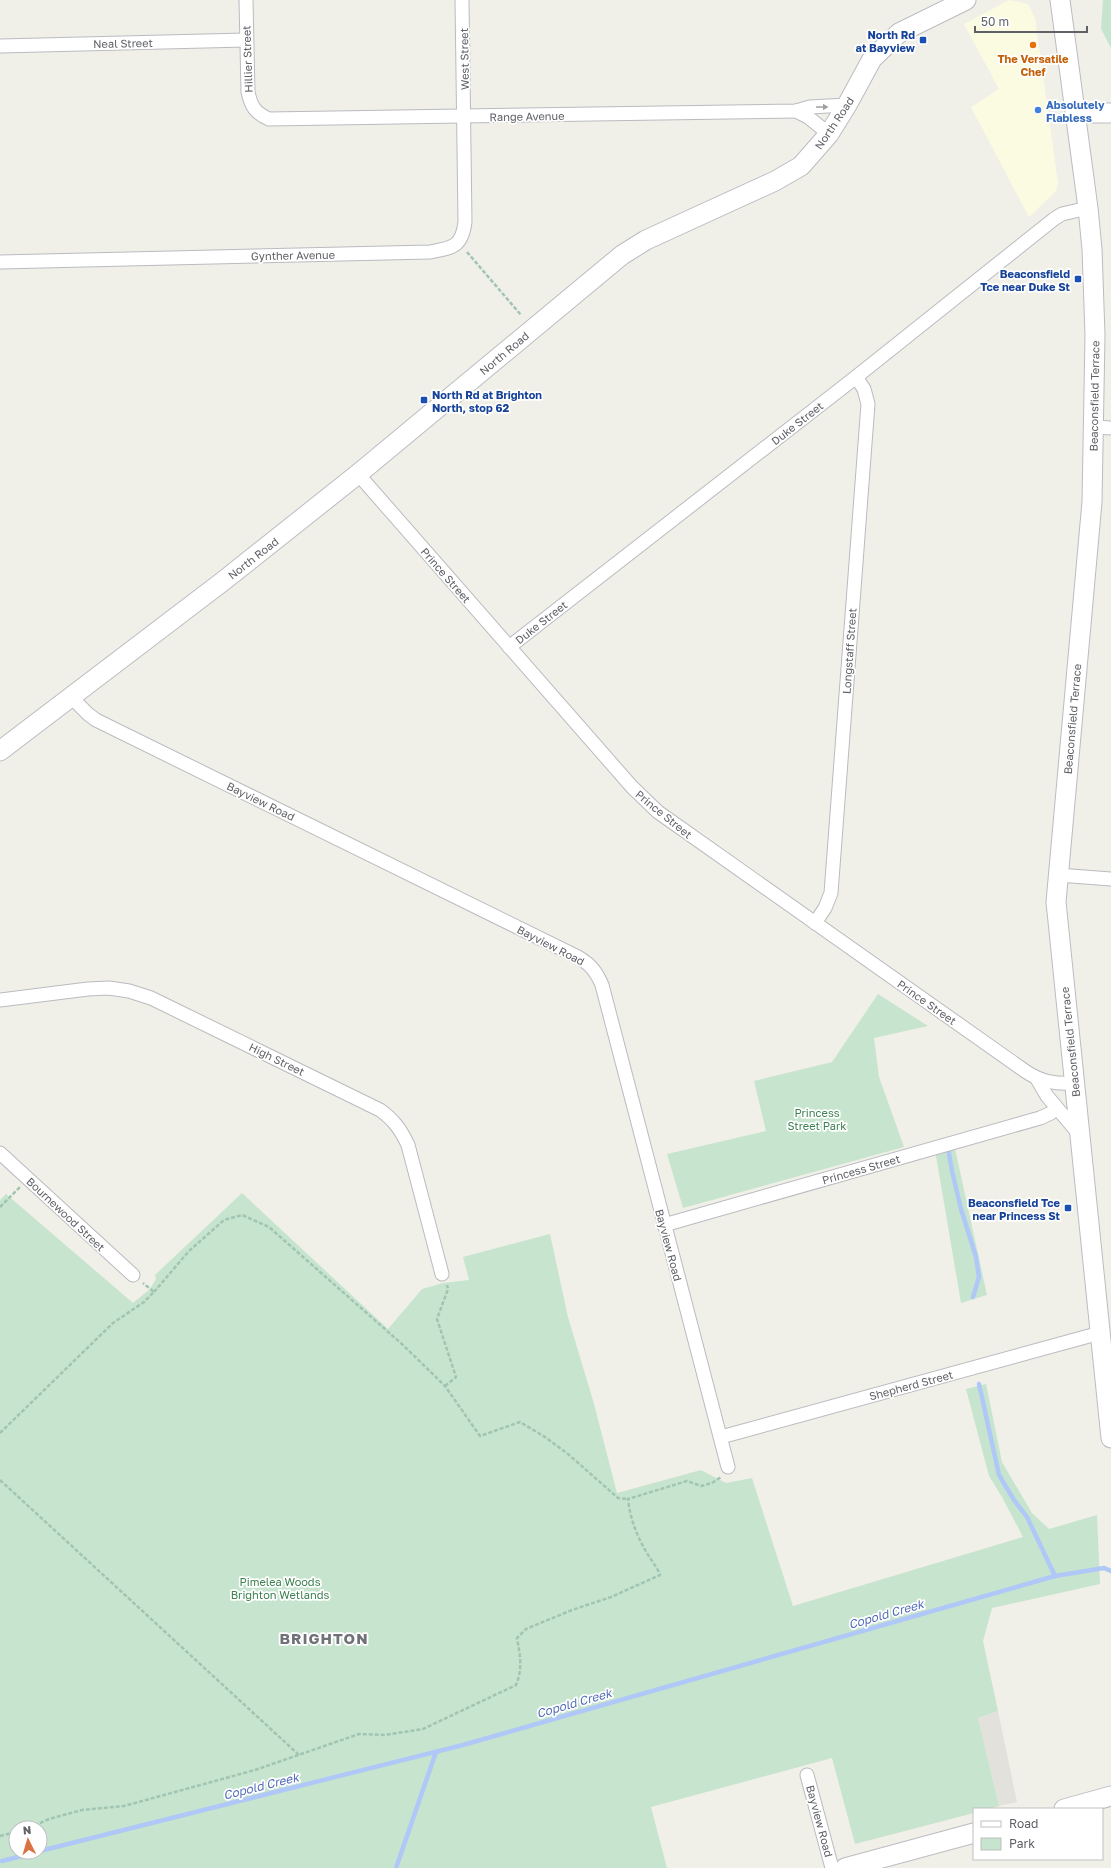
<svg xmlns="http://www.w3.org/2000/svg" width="1111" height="1868" viewBox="0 0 1111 1868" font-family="'Golos Text',sans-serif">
  <rect width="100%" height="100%" fill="#f0f0e8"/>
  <polygon fill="#fbfbe1" points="1009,0 1028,4 1035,18 1058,183 1056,191 1029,217 971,107 999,89 964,24"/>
  <polygon fill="#e2e1dc" points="998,1711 1017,1802 999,1806 978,1718"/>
  <g fill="#c7e4ce" fill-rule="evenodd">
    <polygon points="1103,0 1111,0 1111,48 1101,29"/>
    <polygon points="878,994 928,1026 874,1038 879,1077 904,1147 683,1208 667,1154 766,1131 754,1081 832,1062"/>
    <polygon points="954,1144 987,1295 961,1303 935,1150"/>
    <path d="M242,1193l146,136 34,-40 21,-6 26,-3 -6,-23 87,-23 18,83 26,87 23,89 84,-23 25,13 26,-5 41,128 230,-69 -21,-40 -13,-21 -23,-87 20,-5 16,78 30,51 17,16 48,-14 3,69 -108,24 -9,33 15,70 -20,7 21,88 -10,3h-15v4l-119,31 -23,-86 -181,49 16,61h-667v-668l6,-6 127,109 17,-14 6,-10 -1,-4zM16,1828h24v24h-24z"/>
  </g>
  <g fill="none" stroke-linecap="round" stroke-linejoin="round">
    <g stroke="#b0c8f7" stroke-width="4.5">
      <polyline points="948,1148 952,1171 961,1209 976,1257 979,1277 973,1297"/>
      <polyline points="979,1384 999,1475 1014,1500 1027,1517 1055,1576"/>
      <polyline points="40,1851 463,1745 1055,1576 1104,1568 1111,1571"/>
      <polyline points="2,1861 38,1852"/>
      <polyline points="396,1868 436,1752"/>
    </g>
    <g stroke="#babbc0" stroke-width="15">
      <g id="street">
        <path d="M246,0l2,92c3,14 7,21 21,27l527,-8 14,-4 37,-2"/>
        <polyline points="0,46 246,40"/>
        <polyline points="796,111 808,117 829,134"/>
        <path d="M0,262l430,-10c22,-4 32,-5 35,-30l-3,-222"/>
        <polyline points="1094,427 1111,428"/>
        <path d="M358,474l274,313 26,25 367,259c16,11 30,13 49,12"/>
        <polyline points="509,647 856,377 1054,219 1062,214 1088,208"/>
        <path d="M71,697l17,17 8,6 482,237c12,7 18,14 24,28l126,482"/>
        <polyline points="1058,875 1111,879"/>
        <polyline points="815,923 825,908 831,893 868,404 864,389 856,377"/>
        <path d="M0,1000l88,-11 21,-1 20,3 22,7 229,112c14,10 21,20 28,35l34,129"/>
        <polyline points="1037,1079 1047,1096 1079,1134"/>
        <polyline points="0,1153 133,1275"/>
        <polyline points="664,1225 1040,1118 1051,1113 1056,1108"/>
        <polyline points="721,1437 1100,1333"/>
        <polyline points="807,1775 832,1868"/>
      </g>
    </g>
    <g stroke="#bbbcc2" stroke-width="21">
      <g id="secondary">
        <polyline points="1060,0 1088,208 1092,249 1095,335 1092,502 1056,902 1111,1438"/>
        <polyline points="1076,113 1111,113"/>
        <polyline points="0,751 222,582 358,474 622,255 646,240 775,181 801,166 829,134 847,105 872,59 899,33 966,0"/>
        <polyline points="1064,1809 1111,1796"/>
        <polyline points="845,1868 974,1833"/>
      </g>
    </g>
    <g stroke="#a0c5b3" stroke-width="2.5" stroke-dasharray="4 2" stroke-linecap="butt">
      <polyline points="467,252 521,315"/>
      <polyline points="0,1207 20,1187"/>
      <polyline points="154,1292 189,1251 224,1220 242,1215 269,1227 403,1345 445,1386 480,1436 520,1422 545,1437 568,1454 618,1498 628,1499"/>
      <polyline points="445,1386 456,1377 437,1319 448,1289 447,1285"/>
      <polyline points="0,1433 113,1323 144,1302 154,1292 143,1283"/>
      <polyline points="0,1480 299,1755"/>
      <path d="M29,1828l20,-9 33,-9 42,-4 131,-36 104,-36 26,1 38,-6 93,-44c7,-17 4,-30 1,-47l9,-9 46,-19 39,-13 49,-22c-3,-8 -9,-15 -13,-22 -10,-16 -17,-35 -19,-54l59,-18 14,5 11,-3 9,-6"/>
      <polyline points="0,1836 16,1832"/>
    </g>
    <use href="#street" stroke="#fff" stroke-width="13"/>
    <use href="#secondary" stroke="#fff" stroke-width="19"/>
  </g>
  <defs><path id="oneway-solid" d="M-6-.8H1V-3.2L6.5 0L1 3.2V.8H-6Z"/></defs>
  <use fill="#9fa0a3" href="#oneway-solid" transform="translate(822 107)"/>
  <g fill="#1a4fb4" stroke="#fff" stroke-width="1.5">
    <rect x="919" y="36" width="8" height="8" rx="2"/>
    <rect x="1074" y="275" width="8" height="8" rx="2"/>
    <rect x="420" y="396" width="8" height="8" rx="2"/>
    <rect x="1064" y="1204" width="8" height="8" rx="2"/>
  </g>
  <circle fill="#e8710a" stroke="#fff" stroke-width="1.5" cx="1033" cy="45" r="4"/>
  <circle fill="#3f7fe0" stroke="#fff" stroke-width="1.5" cx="1038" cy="110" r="4"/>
  <g text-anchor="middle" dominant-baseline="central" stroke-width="3.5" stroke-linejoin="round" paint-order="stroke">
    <g font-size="11" font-weight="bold" fill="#164399" stroke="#fff" text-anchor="end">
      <text x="915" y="34">North Rd<tspan x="915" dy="13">at Bayview</tspan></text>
      <text x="1070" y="273">Beaconsfield<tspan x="1070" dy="13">Tce near Duke St</tspan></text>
      <text x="432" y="394" text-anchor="start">North Rd at Brighton<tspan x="432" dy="13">North, stop 62</tspan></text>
      <text x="1060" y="1202">Beaconsfield Tce<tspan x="1060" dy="13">near Princess St</tspan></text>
    </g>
    <g font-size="11" fill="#5f6166" stroke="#fff">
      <text transform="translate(123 43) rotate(-1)">Neal Street</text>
      <text transform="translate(247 59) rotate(-92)">Hillier Street</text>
      <text transform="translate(464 59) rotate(-91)">West Street</text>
      <text transform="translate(527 116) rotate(-1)">Range Avenue</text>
      <text transform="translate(834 123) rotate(-56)">North Road</text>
      <text transform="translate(293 255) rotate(-1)">Gynther Avenue</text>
      <text transform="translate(504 353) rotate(-40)">North Road</text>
      <text transform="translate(1094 396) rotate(-89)">Beaconsfield Terrace</text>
      <text transform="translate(797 423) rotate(-38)">Duke Street</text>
      <text transform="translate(253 558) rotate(-38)">North Road</text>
      <text transform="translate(446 575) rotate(49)">Prince Street</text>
      <text transform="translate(541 622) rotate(-38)">Duke Street</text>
      <text transform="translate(849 651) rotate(-86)">Longstaff Street</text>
      <text transform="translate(1072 719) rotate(-85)">Beaconsfield Terrace</text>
      <text transform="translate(261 801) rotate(26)">Bayview Road</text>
      <text transform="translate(664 814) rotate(39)">Prince Street</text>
      <text transform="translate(551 945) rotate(27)">Bayview Road</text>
      <text transform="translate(927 1002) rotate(35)">Prince Street</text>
      <text transform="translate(1070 1042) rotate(-96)">Beaconsfield Terrace</text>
      <text transform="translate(277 1059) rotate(26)">High Street</text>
      <text transform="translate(861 1169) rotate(-16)">Princess Street</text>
      <text transform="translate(66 1214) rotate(43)">Bournewood Street</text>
      <text transform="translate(669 1245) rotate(75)">Bayview Road</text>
      <text transform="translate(911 1385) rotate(-15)">Shepherd Street</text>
      <text transform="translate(820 1821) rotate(75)">Bayview Road</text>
    </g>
    <g font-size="11" font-weight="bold" fill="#c56008" stroke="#fff">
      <text x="1033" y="58">The Versatile<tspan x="1033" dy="13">Chef</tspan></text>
    </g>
    <g font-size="11" font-weight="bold" fill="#366cbe" stroke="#fff" text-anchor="start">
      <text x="1046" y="104">Absolutely<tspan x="1046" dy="13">Flabless</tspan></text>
    </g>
    <g font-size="11" fill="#3d8050" stroke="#fff">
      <text x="817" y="1112">Princess<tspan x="817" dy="13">Street Park</tspan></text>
      <text x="280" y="1581">Pimelea Woods<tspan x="280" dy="13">Brighton Wetlands</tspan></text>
    </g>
    <g font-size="12" font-style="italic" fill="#546eba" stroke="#fff">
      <text transform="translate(886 1614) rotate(-16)">Copold Creek</text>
      <text transform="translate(574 1703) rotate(-16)">Copold Creek</text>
      <text transform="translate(261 1786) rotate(-14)">Copold Creek</text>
    </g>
    <g font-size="15" font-weight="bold" letter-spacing="1" fill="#707278" stroke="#fff">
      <text x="324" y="1638">BRIGHTON</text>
    </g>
  </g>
  <rect x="973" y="1808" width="130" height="52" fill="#ffffff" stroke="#bfc0c2"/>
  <rect x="981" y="1821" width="20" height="6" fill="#ffffff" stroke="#bfc0c2"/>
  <text x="1009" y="1828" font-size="12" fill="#5f6166">Road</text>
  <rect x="981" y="1838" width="20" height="12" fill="#c7e4ce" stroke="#bfc0c2"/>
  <text x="1009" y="1848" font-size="12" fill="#5f6166">Park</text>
  <g transform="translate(28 1840) rotate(355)"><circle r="19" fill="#ffffff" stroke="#bfc0c2"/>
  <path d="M0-3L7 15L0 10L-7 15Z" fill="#da7244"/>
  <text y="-6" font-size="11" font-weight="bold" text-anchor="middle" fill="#5f6166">N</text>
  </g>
  <path d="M975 26v6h112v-6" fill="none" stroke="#5f6166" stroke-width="2"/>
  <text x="981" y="26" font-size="12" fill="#5f6166" stroke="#ffffff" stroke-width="3" paint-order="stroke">50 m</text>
</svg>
